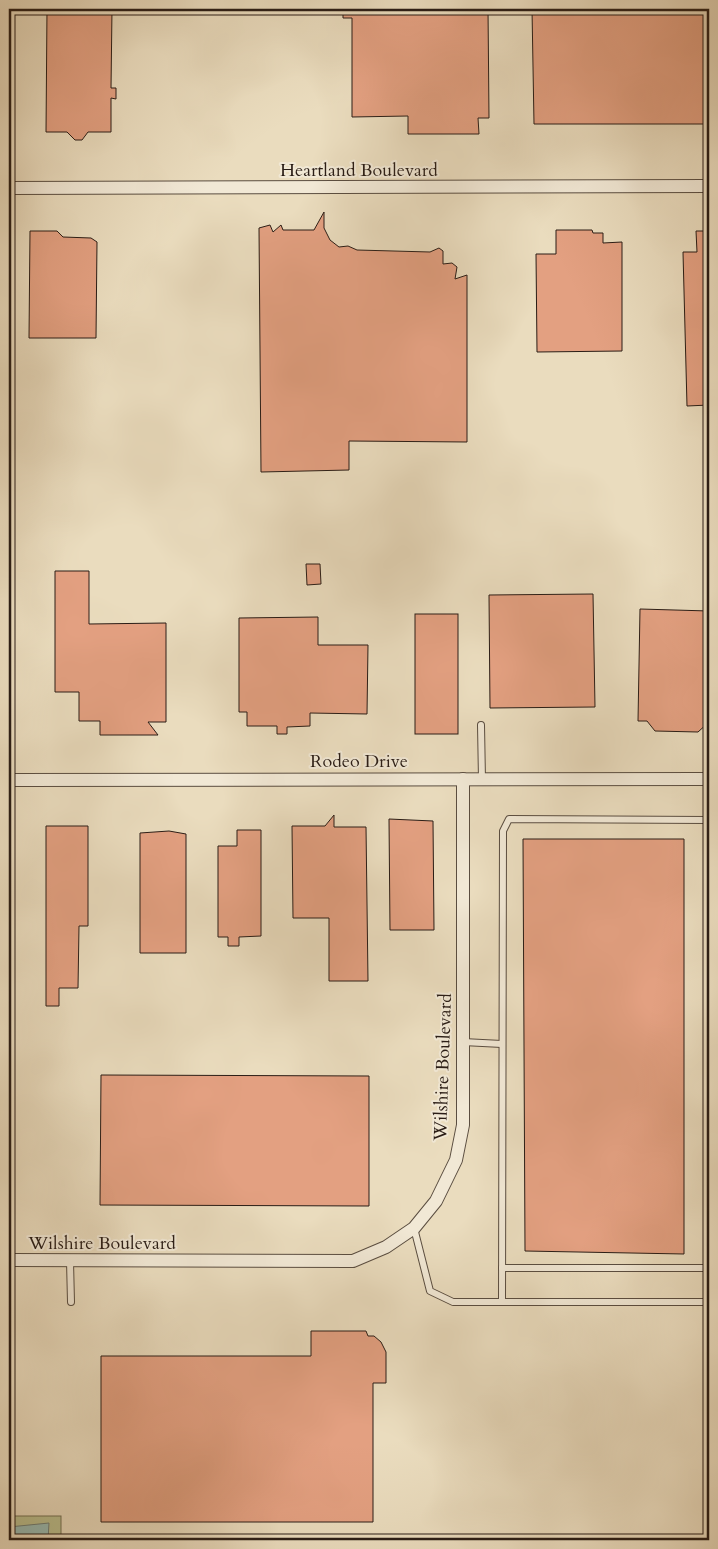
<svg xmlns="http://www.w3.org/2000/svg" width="718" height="1549" viewBox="0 0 718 1549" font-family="Cardo,serif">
  <rect width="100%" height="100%" fill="#eadcbe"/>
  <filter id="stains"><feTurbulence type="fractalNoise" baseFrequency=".004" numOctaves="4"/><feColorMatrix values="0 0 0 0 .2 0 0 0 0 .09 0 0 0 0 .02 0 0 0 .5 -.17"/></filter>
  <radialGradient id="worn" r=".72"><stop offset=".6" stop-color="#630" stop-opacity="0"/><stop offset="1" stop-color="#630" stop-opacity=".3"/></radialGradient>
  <rect fill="#babf8f" stroke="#726e52" x="9" y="1516" width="52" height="24"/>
  <polygon fill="#98bbb4" stroke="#6c7c75" points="49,1523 48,1540 9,1540 9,1527"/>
  <g fill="#e3a081" stroke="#2a1d16">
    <polygon points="47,9 112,9 111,88 116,88 116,99 111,98 111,132 88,132 82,140 75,140 67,132 46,132"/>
    <polygon points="343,9 488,9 489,118 478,118 479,134 408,134 408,116 352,117 352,18 343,18"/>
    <polygon points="532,9 709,9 709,124 534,124"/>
    <polygon points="324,212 324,228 330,240 339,247 348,246 357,250 430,252 439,248 443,251 443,264 452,263 457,267 455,279 467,275 467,442 349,441 349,470 261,472 259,228 270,225 273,232 281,225 283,230 314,230"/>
    <polygon points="556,230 592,230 593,233 603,233 603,243 622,242 622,351 537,352 536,254 556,254"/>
    <polygon points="30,231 57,231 63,237 91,238 97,242 96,338 29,338"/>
    <polygon points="696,231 709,231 709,405 687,406 683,252 697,252"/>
    <polygon points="306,564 320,564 321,584 307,585"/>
    <polygon points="55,571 89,571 89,624 166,623 166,722 148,722 158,735 100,735 100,721 79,721 79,692 55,692"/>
    <polygon points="593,594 595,707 490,708 489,595"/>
    <polygon points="640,609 709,611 709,722 698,732 655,731 647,721 638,721"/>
    <rect x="415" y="614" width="43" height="120"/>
    <polygon points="318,617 318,645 368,645 367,714 310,713 310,726 287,727 287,734 277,734 277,726 247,726 247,712 239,712 239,618"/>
    <polygon points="334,815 334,827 366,827 368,981 329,981 329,918 293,918 292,826 325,826"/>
    <polygon points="389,819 433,821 434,930 390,930"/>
    <polygon points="46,826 88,826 88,926 79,926 78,988 59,988 59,1006 46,1006"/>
    <polygon points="237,830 261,830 261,936 239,937 239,946 228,946 228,937 218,937 218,846 237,846"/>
    <polygon points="169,831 186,834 186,953 140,953 140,833"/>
    <polygon points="523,839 684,839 684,1254 525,1251"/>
    <polygon points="101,1075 369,1076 369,1206 100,1205"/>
    <polygon points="311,1331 366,1331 368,1336 374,1336 381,1342 386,1352 386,1383 373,1383 373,1522 101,1522 101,1356 311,1356"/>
  </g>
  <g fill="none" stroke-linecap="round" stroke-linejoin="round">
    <g stroke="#5a4d40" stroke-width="8">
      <g id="service">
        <polyline points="481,725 482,780"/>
        <polyline points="463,1042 502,1044"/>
        <polyline points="414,1228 430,1291 453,1302 709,1302"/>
        <polyline points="70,1261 71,1302"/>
        <polyline points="502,1268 709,1268"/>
        <polyline points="502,1302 503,831 509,819 709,820"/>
      </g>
    </g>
    <g stroke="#5a4d40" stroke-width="14">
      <g id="minor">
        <polyline points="9,188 709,186"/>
        <polyline points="9,780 709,779"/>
        <polyline points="9,1260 353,1261 386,1247 414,1228 436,1201 456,1160 463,1125 463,779"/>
      </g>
    </g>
    <use href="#service" stroke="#f1e8d5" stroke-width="6"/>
    <use href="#minor" stroke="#f1e8d5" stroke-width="12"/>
  </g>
  <g text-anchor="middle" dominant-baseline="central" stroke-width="4" stroke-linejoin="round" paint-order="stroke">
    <g font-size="18" fill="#2a1d16" stroke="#f1e8d5">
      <text x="359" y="170">Heartland Boulevard</text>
      <text x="359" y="761">Rodeo Drive</text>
      <text transform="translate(443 1067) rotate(-88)">Wilshire Boulevard</text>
      <text x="102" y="1243">Wilshire Boulevard</text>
    </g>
  </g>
  <rect width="718" height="1549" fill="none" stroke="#eadcbe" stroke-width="30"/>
  <rect x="10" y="10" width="698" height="1529" fill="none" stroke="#2a1d16" stroke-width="2.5"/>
  <rect x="15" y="15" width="688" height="1519" fill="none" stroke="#2a1d16"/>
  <rect width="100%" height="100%" filter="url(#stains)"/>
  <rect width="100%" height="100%" fill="url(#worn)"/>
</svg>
